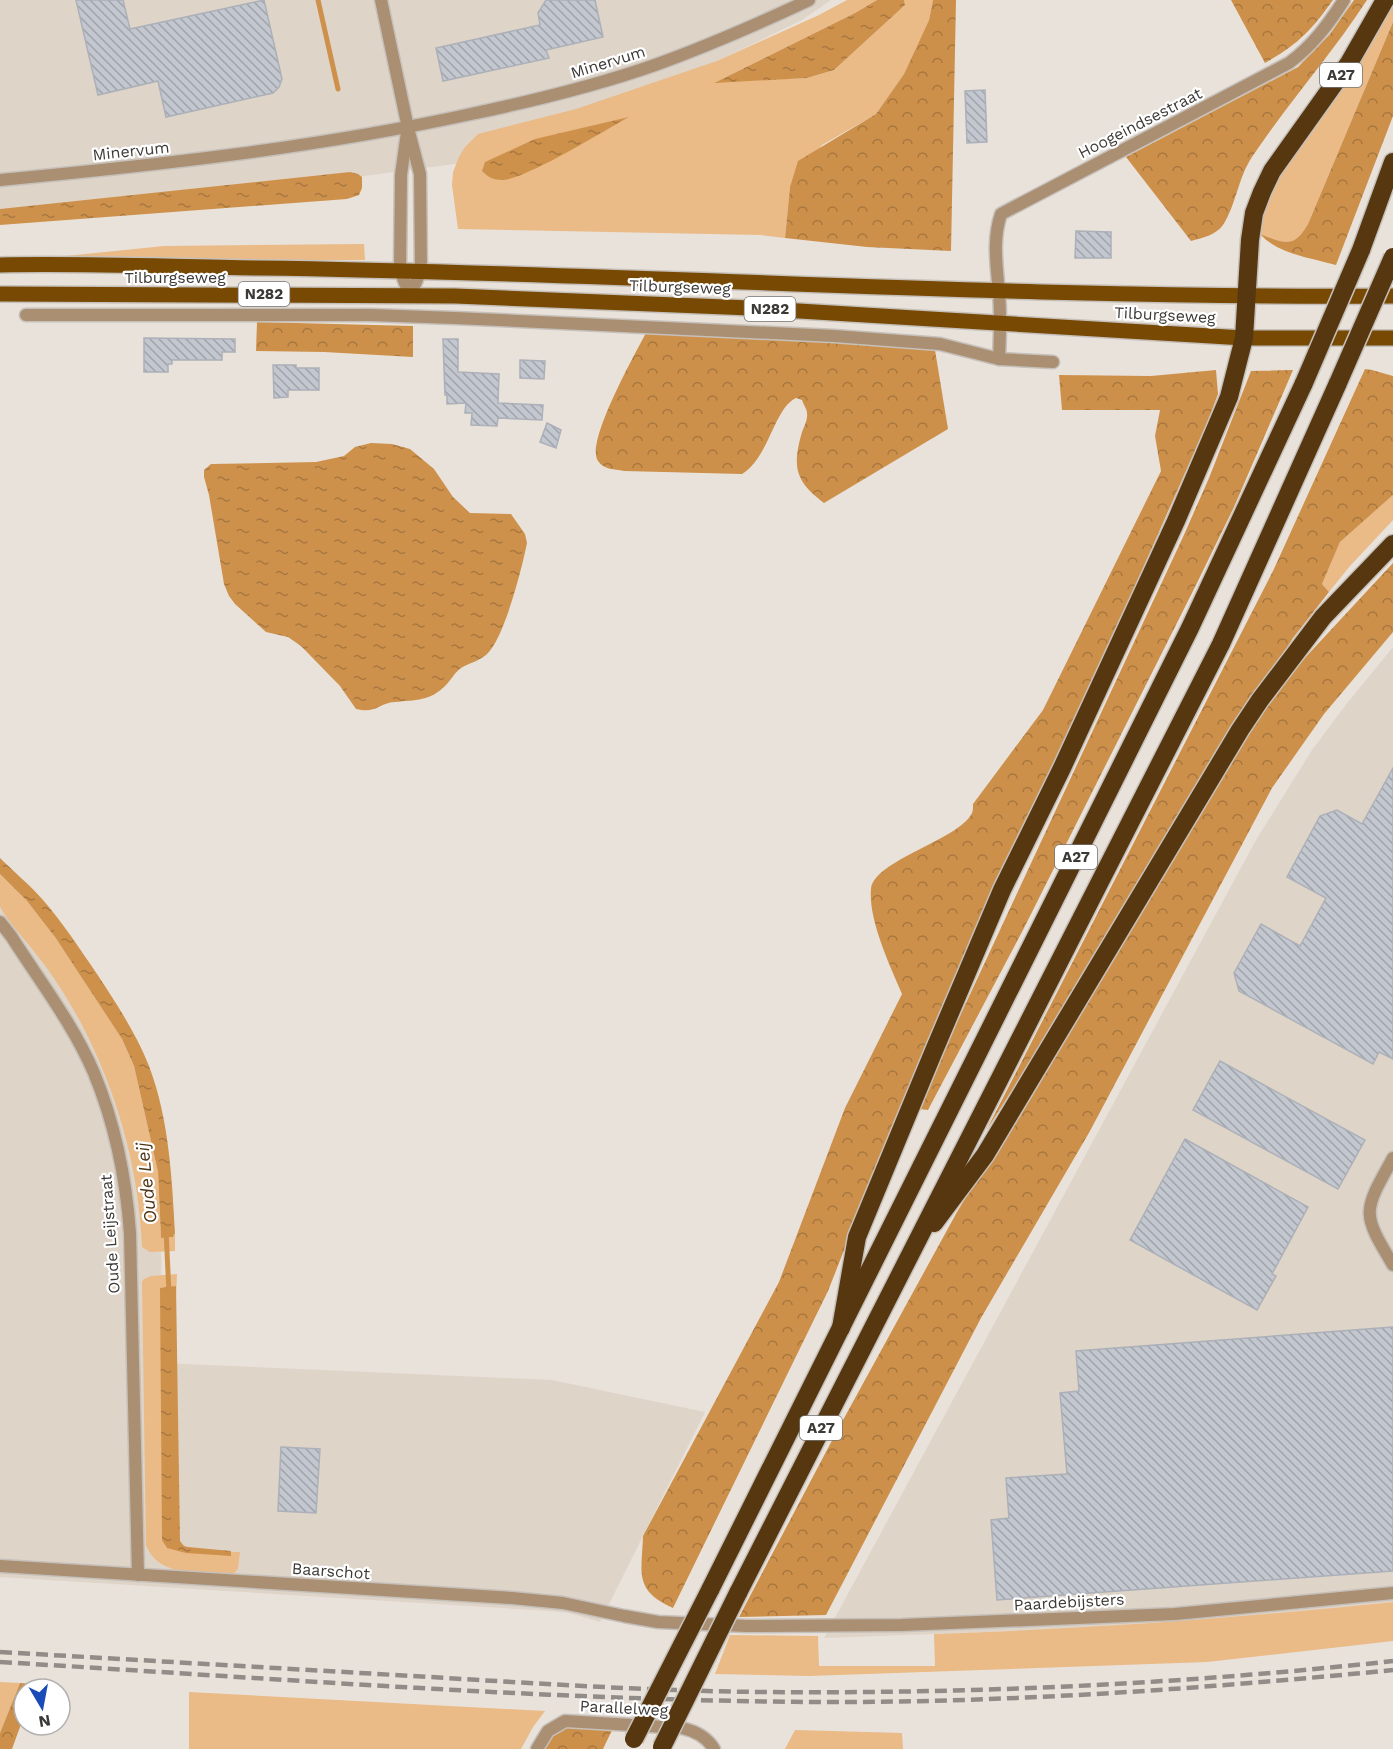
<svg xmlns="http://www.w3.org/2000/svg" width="1393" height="1749" viewBox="0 0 1393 1749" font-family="'Work Sans',sans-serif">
  <defs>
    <pattern id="forest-crowns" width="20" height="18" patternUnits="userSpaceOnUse" patternTransform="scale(1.5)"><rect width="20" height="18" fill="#cd904a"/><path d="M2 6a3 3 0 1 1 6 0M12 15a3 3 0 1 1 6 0" fill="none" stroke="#a8773e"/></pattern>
    <pattern id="water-ripples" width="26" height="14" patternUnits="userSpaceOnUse" patternTransform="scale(1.5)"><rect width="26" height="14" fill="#ce914b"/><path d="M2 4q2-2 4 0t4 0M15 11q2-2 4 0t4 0" fill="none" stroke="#a8773f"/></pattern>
    <pattern id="building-back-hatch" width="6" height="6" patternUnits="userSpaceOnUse" patternTransform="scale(1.5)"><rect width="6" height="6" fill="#c3c7cf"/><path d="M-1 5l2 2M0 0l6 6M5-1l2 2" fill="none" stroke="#a0a3a9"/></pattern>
  </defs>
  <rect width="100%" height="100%" fill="#e9e2db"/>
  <g fill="#dfd4c8">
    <polygon points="0,0 831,0 802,20 523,155 0,224"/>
    <polygon points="1393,647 1393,1602 1292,1613 1068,1629 824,1638 1256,840 1312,750 1344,707"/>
    <polygon points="0,874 42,918 122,1039 161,1238 162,1363 552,1380 705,1412 600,1622 569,1613 550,1611 0,1577"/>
  </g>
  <g fill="#eaba87">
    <polygon points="847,0 877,0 855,13 716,82 807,78 834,70 905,5 904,0 933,0 929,20 904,74 876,114 822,145 790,187 785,238 761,235 458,229 452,185 453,172 459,157 465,147 478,134 576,109 717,61 819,15"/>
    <path d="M1393,0v22l-85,202c-14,25 -24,19 -48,10l4,-37z"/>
    <polygon points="364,244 365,260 290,260 56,257 164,246"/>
    <polygon points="1393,495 1393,520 1350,566 1329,592 1322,584 1340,542"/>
    <path d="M0,874l27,27 28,36 67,102 12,27 24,106 3,66 12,-1 2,-4v18l-25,1 -8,-5c-3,-79 -25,-155 -61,-224 -13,-24 -28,-48 -45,-69 -7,-10 -33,-38 -36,-48 0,-9 0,-22 0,-32z"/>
    <path d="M177,1274l-12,272 21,7 54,-1 -2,17 -4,4c-30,-1 -75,6 -88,-28l-4,-263 2,-3 7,-3z"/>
    <path d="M1393,1602v39l-186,21 -398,14 -94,-2 15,-39 88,1 1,30h116l-1,-32c154,-5 306,-16 459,-32z"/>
    <polygon points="0,1682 20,1683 0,1733"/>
    <polygon points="189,1692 545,1711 533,1727 521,1749 189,1749"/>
    <polygon points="795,1730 902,1733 903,1749 785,1749"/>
  </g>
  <g fill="url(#forest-crowns)">
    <polygon points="933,0 956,0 951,251 867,247 785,238 790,187 798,161 876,114 904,74 929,20"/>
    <path d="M1231,0h102c-22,31 -35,44 -68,63z"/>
    <path d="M1354,0h13c-35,54 -79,103 -115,157 -14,21 -16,48 -29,68 -7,10 -21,13 -32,16l-65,-84 172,-90 32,-33z"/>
    <path d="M1393,22v94l-57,149c-25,-7 -58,-11 -76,-31 24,9 34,15 48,-10z"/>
    <polygon points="257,322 413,326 413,357 324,352 256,351"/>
    <path d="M646,333l227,9 44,4 18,4 13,79 -124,74c-29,-22 -32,-36 -22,-71 2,-5 6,-13 5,-19 0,-4 -4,-9 -5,-13l-6,-2c-22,10 -27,60 -54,76l-118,-3c-10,-2 -20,-1 -26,-10 -13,-18 37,-107 48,-128z"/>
    <polygon points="1365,369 1372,370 1393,376 1393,495 1340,542 1322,584 1329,592 1293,638 1271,673 1230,728 1047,1035 986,1131 1273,571"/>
    <path d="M1216,370l2,24 -10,27 -343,776 -37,94 -155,317c-40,-18 -31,-36 -30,-72l136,-254 66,-174 57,-114c-12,-28 -34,-75 -31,-105 3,-29 88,-49 101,-76 1,-2 1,-6 1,-9l70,-94 118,-239 -6,-35 5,-26h-98l-3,-35 92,1z"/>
    <polygon points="1293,370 1234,507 1197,583 1024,928 928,1110 919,1109 959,1018 1183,537 1209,478 1251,371"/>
    <polygon points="1393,563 1393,632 1324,714 1272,788 1090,1131 981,1318 826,1615 739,1617 837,1431 957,1212 1240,742 1302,661"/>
    <polygon points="20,1683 36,1684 34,1689 24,1689 24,1716 12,1749 0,1749 0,1733"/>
    <polygon points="556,1723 615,1724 603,1749 543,1749"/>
  </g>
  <g fill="url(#water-ripples)">
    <polygon points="877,0 904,0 905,5 834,70 807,78 714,83 855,13"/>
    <path d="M629,117c-24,13 -104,63 -127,63 -9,0 -14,-3 -20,-9l3,-9 50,-23z"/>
    <polygon points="350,172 358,174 362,177 362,188 359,195 347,199 0,225 0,209"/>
    <path d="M371,443l21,1 18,5 24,20 19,28 17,16 41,1 14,20 2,9c-5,25 -23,97 -41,112 -7,6 -17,8 -25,13 -6,4 -10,12 -15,17 -15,16 -31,15 -51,17 -17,1 -18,12 -39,7l-16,-23 -39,-40 -13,-9 -22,-5 -31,-28 -6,-8 -5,-12 -15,-89 -5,-18v-7l7,-6 105,-2 28,-6 11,-9z"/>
    <path d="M0,858c14,14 30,27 43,42 20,23 37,49 54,74 19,29 39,59 52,92 20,53 23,111 26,167l-2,4 -12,1 -3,-66 -24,-106 -12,-27 -67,-102 -28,-36 -27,-27z"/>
    <polygon points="176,1286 180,1541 184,1546 188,1547 231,1551 231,1556 186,1553 167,1548 162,1540 160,1288"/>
  </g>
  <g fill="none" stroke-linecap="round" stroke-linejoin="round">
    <g stroke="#ce914b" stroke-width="5">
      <polyline points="318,0 338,89"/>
      <polyline points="166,1230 169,1293"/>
    </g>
  </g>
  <g fill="url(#building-back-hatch)" stroke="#acb0b8" stroke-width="1.5">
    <polygon points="76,0 123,0 130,29 264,0 282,79 279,87 273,93 166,117 158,81 98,95"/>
    <polygon points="546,0 595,0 603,37 546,50 549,58 443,81 436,48 540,25 538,13"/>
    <polygon points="985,90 987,142 967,143 965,91"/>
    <polygon points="1076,231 1111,232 1111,258 1075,258"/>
    <polygon points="144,338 235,339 235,352 222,352 222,360 172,360 172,364 168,364 168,372 144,372"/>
    <polygon points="443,339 458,339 458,372 499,374 498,403 543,405 542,420 498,418 497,426 471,425 472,413 465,413 466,403 447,404 447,395 445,395"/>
    <polygon points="520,360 545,361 544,379 520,378"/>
    <polygon points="273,365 296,365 296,368 319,368 319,390 288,390 288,397 274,398"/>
    <polygon points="547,423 561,430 556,448 540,442"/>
    <polygon points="1393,768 1393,1059 1379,1052 1373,1064 1239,991 1234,973 1261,924 1300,946 1326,898 1287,877 1320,816 1337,810 1362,824"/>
    <polygon points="1220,1061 1365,1140 1338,1189 1193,1110"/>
    <polygon points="1185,1139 1308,1207 1272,1274 1276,1276 1257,1310 1130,1240"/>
    <polygon points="1393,1327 1393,1571 997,1600 991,1520 1009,1518 1006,1478 1067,1474 1060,1393 1079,1391 1076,1351"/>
    <polygon points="281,1447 320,1449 316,1513 278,1511"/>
  </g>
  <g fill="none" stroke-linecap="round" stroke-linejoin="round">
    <g stroke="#c6c0ba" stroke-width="15">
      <g id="street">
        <polyline points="381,0 408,128 420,174 421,270 410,296"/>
        <polyline points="407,132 401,175 400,270 410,296"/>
        <path d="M0,180c158,-15 315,-32 471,-66 62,-13 124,-28 184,-49 53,-19 103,-41 154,-65"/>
        <polyline points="26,315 370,315 455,318 834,336 940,344 999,359 1053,362"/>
        <path d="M999,359c1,-22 2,-43 0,-65 -2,-28 -7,-53 2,-80l288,-151c23,-17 39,-38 55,-63"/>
        <path d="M0,922l11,14c28,44 62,88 83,137 21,51 32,105 36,160l8,342"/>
        <path d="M1393,1158c-30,54 -32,54 0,107"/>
        <polyline points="0,1566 512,1598 563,1603 624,1616 658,1622 746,1626 902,1625 1175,1614 1393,1593"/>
        <path d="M537,1749l11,-18 17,-10 117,7c13,3 25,9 32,21"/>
      </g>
    </g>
    <g stroke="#c6c0ba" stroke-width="18">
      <g id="primary">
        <path d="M0,265c86,-2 173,2 259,3 378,5 756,31 1134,28"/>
        <polyline points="0,294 455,296 750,308 1244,338 1393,338"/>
      </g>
    </g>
    <g stroke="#c6c0ba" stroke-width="21">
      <g id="highway">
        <polyline points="1361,250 1393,162"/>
        <polyline points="934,1223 985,1155 1240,730 1260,700 1323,617 1393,544"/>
        <polyline points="841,1328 857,1237 933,1053 1002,890 1062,768 1176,521 1229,397 1244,338 1250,240 1254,213 1262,192 1272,171 1349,63 1385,0"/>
        <polyline points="710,1590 1190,628 1304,383"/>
        <polyline points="738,1593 1221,644 1338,383"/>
      </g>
    </g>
    <use href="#street" stroke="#aa8f73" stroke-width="12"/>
    <use href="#primary" stroke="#774903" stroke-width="15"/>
    <use href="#highway" stroke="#563710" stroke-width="18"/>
    <g stroke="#918c87" stroke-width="4.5" stroke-dasharray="12 6" stroke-linecap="butt">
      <path d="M0,1652c138,8 275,16 413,24 117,7 233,15 350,16 211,2 421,-8 630,-31"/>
      <path d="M0,1662c270,16 541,38 812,40 195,1 388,-13 581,-32"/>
    </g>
    <g stroke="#c6c0ba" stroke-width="21" stroke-linecap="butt">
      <g id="highway-bridge">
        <polyline points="1304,383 1361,250"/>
        <polyline points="1338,383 1393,257"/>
        <polyline points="634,1739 710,1590"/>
        <polyline points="662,1747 738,1593"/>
      </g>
    </g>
    <use href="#highway-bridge" stroke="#563710" stroke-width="18"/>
  </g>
  <g text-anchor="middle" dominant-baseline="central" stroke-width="4.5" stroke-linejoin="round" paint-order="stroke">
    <g fill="#fff" stroke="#767573" stroke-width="1.5">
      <rect x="1320" y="63" width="42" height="24" rx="4.5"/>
      <rect x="238.5" y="282" width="51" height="24" rx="4.5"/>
      <rect x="744.5" y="297" width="51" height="24" rx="4.5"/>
      <rect x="1055" y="845" width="42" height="24" rx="4.5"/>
      <rect x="800" y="1416" width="42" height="24" rx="4.5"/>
    </g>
    <g font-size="15" font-weight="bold" fill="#3c3a37">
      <text x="1341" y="75">A27</text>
      <text x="264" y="294">N282</text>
      <text x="770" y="309">N282</text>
      <text x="1076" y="857">A27</text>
      <text x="821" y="1428">A27</text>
    </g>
    <g font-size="16" fill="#3c3a37" stroke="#fff">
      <text transform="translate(608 62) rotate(-17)">Minervum</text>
      <text transform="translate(1140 123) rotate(-27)">Hoogeindsestraat</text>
      <text transform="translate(131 151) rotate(-6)">Minervum</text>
      <text x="175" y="277">Tilburgseweg</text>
      <text transform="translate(680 287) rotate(2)">Tilburgseweg</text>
      <text transform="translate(1165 315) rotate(3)">Tilburgseweg</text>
      <text transform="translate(110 1234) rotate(-94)">Oude Leijstraat</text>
      <text transform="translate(331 1571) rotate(4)">Baarschot</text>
      <text transform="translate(1069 1602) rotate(-3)">Paardebijsters</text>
      <text transform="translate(624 1708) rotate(3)">Parallelweg</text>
    </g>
    <g font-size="18" font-style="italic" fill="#4d3415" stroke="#fff">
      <text transform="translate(146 1183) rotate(-96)">Oude Leij</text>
    </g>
  </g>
  <g transform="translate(42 1707) rotate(170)"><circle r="28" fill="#ffffff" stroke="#b1b0af" stroke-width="1.5"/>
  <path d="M0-4.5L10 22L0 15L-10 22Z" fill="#1a4cb9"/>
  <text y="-9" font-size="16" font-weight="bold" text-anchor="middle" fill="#3c3a37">N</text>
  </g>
</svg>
